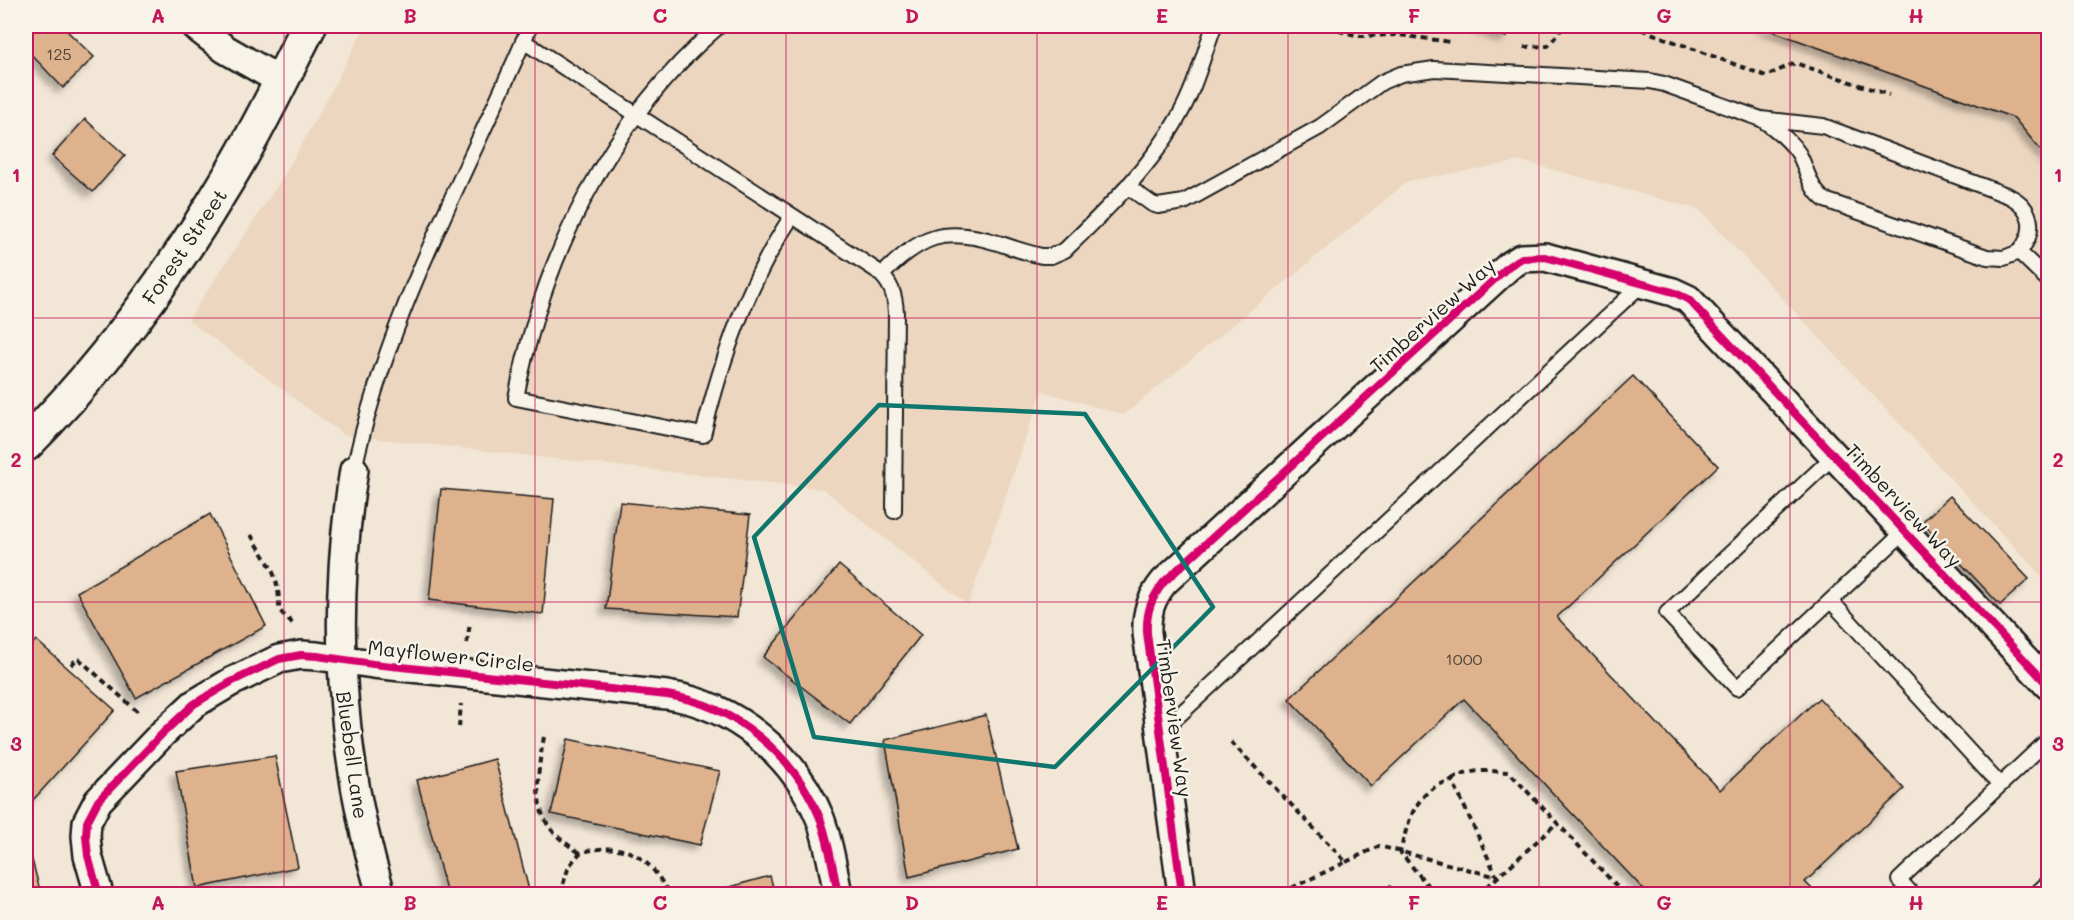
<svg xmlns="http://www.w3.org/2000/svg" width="2074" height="920" viewBox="0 0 2074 920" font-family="Mali,sans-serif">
  <defs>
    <filter id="shadow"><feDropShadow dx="-5.5" dy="5.5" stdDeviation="3" flood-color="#0004"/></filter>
  </defs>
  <rect width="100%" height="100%" fill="#f2e6d6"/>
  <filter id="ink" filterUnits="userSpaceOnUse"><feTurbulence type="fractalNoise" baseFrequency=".0167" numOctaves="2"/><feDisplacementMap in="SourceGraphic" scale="12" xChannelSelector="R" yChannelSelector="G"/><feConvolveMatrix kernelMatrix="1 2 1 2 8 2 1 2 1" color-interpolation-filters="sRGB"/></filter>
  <g filter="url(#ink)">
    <polygon fill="#ecd6c0" points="365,26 2048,26 2048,583 1700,210 1521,161 1408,181 1124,415 1042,391 968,605 823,489 344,435 188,320 283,177 326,101"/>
    <g fill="#ddb28d" stroke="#1c1c1c" stroke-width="1.5" filter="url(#shadow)">
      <polygon points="26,26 62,26 94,57 63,88 26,49"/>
      <polygon points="1474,26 1511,26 1506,37"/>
      <polygon points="1758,26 2048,26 2048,159 2014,118"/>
      <polygon points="85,119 125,155 93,192 52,156"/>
      <polygon points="1633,376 1718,466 1557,617 1720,790 1819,698 1904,789 1805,882 1817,894 1648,894 1464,699 1371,786 1289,699"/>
      <polygon points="441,489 554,499 543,614 429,600"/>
      <polygon points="1950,496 2029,579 2000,605 1922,522"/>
      <polygon points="620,502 750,515 737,617 606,609"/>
      <polygon points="210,514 266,626 136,698 77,592"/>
      <polygon points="839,565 921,635 850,724 763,657"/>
      <polygon points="36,640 115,710 33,800 26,794 26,652"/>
      <polygon points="986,715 1018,849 909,877 885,740"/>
      <polygon points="568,739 720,771 700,845 551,814"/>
      <polygon points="275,756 298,867 197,888 176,771"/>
      <polygon points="495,759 530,894 447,894 417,780"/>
      <polygon points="26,837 41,894 26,894"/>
      <polygon points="770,876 775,894 704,894"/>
      <polygon points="1390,886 1394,894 1374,894"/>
    </g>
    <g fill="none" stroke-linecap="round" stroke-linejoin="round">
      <g stroke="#1c1c1c" stroke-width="18">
        <g id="lane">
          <path d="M719,26c-110,94 -176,231 -203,372l187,37c19,-77 45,-153 89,-219"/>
          <path d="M523,41l353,229c15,12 19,24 20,43l-2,198"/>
          <path d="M1764,121c13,9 26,19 35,33 8,15 11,36 26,46l162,57 17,1 15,-6 29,28"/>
          <path d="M1127,186l25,18 6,2 26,-4 136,-75 62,-45 19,-8 33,-5 216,12 14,3 97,35 62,7 186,70c24,12 28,35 10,56"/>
          <path d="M882,275c38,-39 62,-49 116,-32 15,5 29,10 44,13h9l14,-6c41,-40 86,-83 114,-134 16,-28 24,-60 35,-90"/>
          <polyline points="1835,455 1667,613 1737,688 1905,531"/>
          <path d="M354,470c33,-157 114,-298 176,-444"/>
          <polyline points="1831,601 2000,785"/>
          <polyline points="1160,733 1642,284"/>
          <polyline points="1912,894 1899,880 2048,740"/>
          <polyline points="2036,894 2048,883"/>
        </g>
      </g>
      <g stroke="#1c1c1c" stroke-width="32">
        <g id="street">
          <polyline points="195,26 225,49 281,81"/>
          <path d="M354,470c-23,141 -15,287 27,424"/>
          <path d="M99,894l-11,-38 -2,-20 1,-14 11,-21 65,-68 31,-29 37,-22 48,-23 22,-4 16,1 56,8 294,31c68,10 127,60 153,123 9,24 13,51 18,76"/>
          <path d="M1182,894l-35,-261c-1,-20 4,-35 17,-51l345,-316 13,-8 23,-1 128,35 15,7 360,386"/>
        </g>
      </g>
      <g stroke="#1c1c1c" stroke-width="38">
        <path id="secondary" d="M26,444c79,-79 145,-169 202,-265 30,-49 55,-102 81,-153"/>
      </g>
      <g stroke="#1c1c1c" stroke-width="4" stroke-dasharray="6 4.5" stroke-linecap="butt">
        <polyline points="1318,26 1360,36 1399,35 1451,42"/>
        <polyline points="1632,26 1766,76 1795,63 1889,95"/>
        <polyline points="1524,47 1548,46 1564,26"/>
        <path d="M251,535c17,28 29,39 28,75l14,14"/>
        <polyline points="467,643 470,623"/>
        <polyline points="71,665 78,658 139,713"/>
        <polyline points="459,727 461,704"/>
        <path d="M544,737c-5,25 -12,65 4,88 8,12 20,20 32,28"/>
        <polyline points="1231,742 1346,862 1279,894"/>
        <path d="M1452,780c19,-12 36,-9 57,-8l115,122"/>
        <path d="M1346,862l33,-16 118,31 -45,-97c-37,10 -43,39 -52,72l29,35 3,7"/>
        <path d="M560,894l9,-28 11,-13c45,-13 68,2 89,41"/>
        <polyline points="1479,894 1557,823"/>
      </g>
      <use href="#lane" stroke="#f7f3e8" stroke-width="14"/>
      <use href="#street" stroke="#f7f3e8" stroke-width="27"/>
      <use href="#secondary" stroke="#f7f3e8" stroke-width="33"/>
      <g stroke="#f7f3e8" stroke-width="11">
        <g id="cycleway">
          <path d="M99,894l-11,-38 -2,-20 1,-14 11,-21 65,-68 31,-29 37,-22 48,-23 22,-4 16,1 56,8 294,31c68,10 127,60 153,123 9,24 13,51 18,76"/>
          <path d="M1182,894l-35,-261c-1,-20 4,-35 17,-51l345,-316 13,-8 23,-1 128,35 15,7 360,386"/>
        </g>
      </g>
      <use href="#cycleway" stroke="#d6006c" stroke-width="8"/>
    </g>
  </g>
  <path fill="none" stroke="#0f766e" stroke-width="4.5" stroke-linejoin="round" d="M879,405l206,9 128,193 -158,160 -241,-30 -60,-200z"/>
  <path fill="none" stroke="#c2185b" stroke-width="1.5" stroke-opacity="0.55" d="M284,26v868M535,26v868M786,26v868M1037,26v868M1288,26v868M1539,26v868M1790,26v868M26,318h2022M26,602h2022"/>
  <g text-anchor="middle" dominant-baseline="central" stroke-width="5" stroke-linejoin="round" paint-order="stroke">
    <g font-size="16" fill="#4c4238">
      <text x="59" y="53">125</text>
      <text x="1464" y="658">1000</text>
    </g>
    <g font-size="20" fill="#1c1c1c" stroke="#f7f3e8">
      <text transform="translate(184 246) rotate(-56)">Forest Street</text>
      <text transform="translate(1432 315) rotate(-42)">Timberview Way</text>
      <text transform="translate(1904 505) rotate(47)">Timberview Way</text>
      <text transform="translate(451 655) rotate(6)">Mayflower Circle</text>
      <text transform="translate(1175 718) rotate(82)">Timberview Way</text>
      <text transform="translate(353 755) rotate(82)">Bluebell Lane</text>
    </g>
  </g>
  <rect width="2074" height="920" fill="none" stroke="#f7f3e8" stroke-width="66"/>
  <rect x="33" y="33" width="2008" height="854" fill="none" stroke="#c2185b" stroke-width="2"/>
  <g font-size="20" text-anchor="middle" font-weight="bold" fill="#c2185b">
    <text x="158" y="23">A</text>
    <text x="410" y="23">B</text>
    <text x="660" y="23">C</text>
    <text x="912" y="23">D</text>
    <text x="1162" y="23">E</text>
    <text x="1414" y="23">F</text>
    <text x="1664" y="23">G</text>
    <text x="1916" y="23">H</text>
    <text x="16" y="182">1</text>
    <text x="2058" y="182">1</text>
    <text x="16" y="467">2</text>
    <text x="2058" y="467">2</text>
    <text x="16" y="751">3</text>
    <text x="2058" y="751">3</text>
    <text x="158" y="910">A</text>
    <text x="410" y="910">B</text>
    <text x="660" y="910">C</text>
    <text x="912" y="910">D</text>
    <text x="1162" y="910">E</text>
    <text x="1414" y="910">F</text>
    <text x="1664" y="910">G</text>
    <text x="1916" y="910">H</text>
  </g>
</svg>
